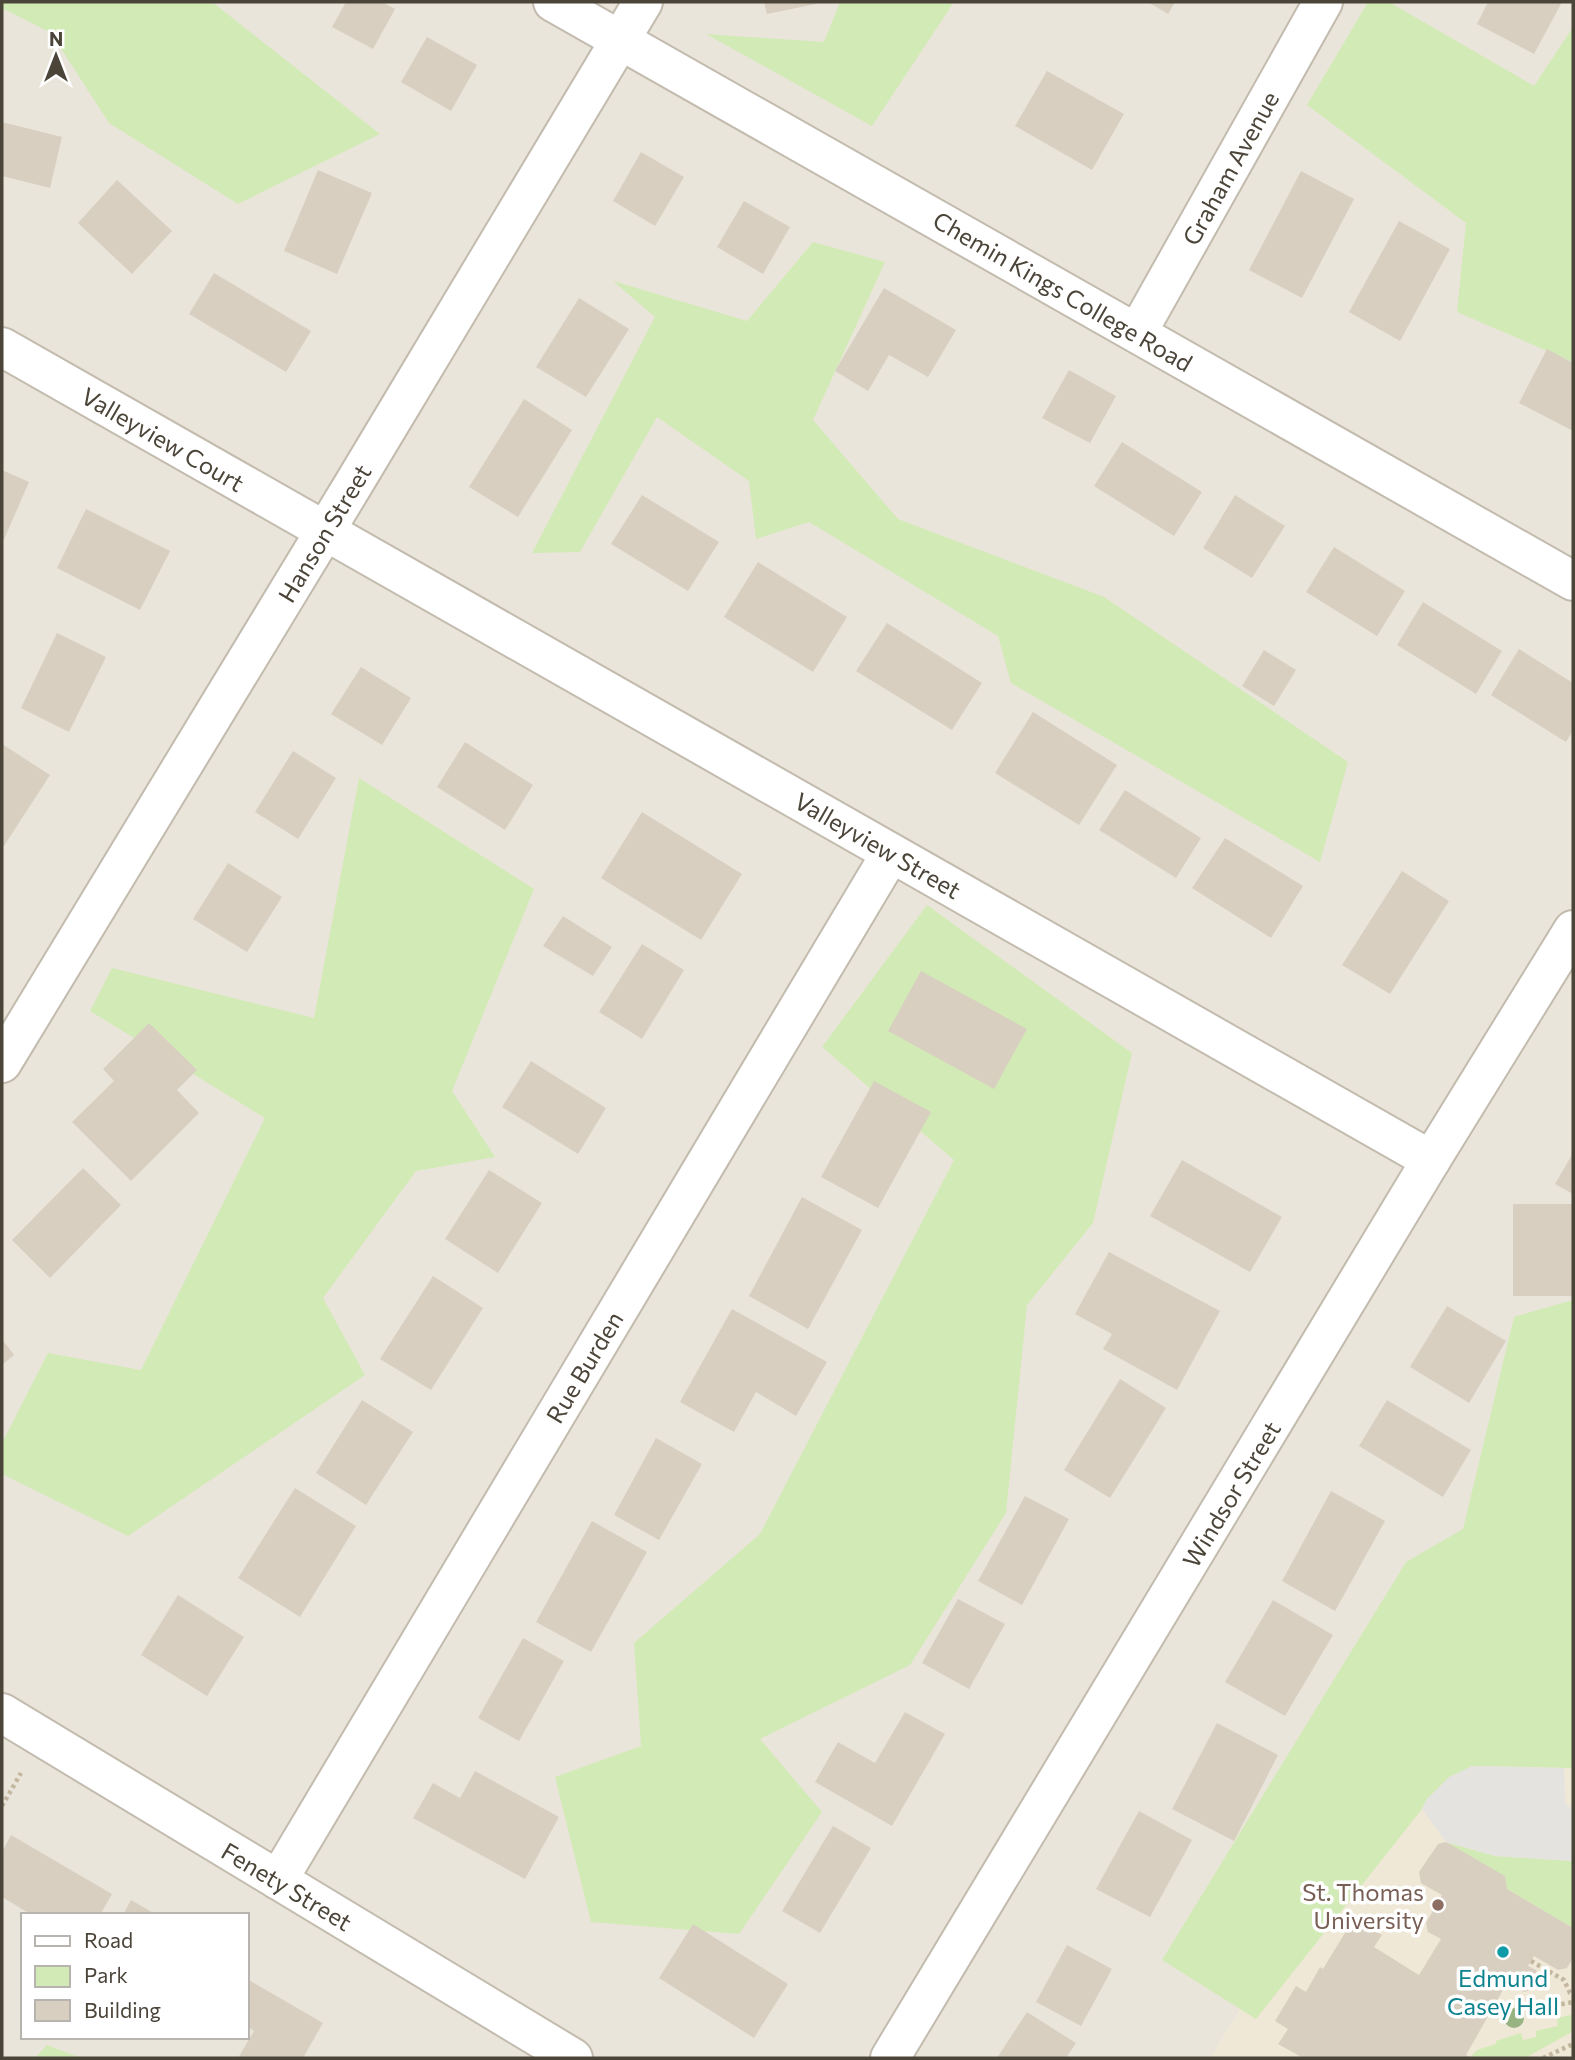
<svg xmlns="http://www.w3.org/2000/svg" width="1575" height="2060" viewBox="0 0 1575 2060" font-family="Commissioner,sans-serif">
  <rect width="100%" height="100%" fill="#f6f3ec"/>
  <path fill="#eae5da" fill-rule="evenodd" d="M2,2h1571v1524l-196,253 -166,279h-1209zM23,1915h224v122h-224z"/>
  <polygon fill="#efe8d6" points="1573,1526 1573,2058 1211,2058 1377,1779"/>
  <g fill="#d2eab5">
    <polygon points="2,2 212,2 380,134 238,204 109,123 51,33 2,8"/>
    <polygon points="840,2 954,2 872,126 706,34 824,42"/>
    <polygon points="1368,2 1389,2 1534,86 1573,27 1573,362 1457,312 1466,223 1307,105"/>
    <polygon points="813,242 885,262 813,420 898,519 1104,597 1348,762 1320,862 1011,683 998,636 809,522 756,539 749,481 657,417 580,552 532,553 655,317 613,281 747,321"/>
    <polygon points="359,778 534,889 452,1091 495,1157 416,1171 323,1298 365,1375 128,1536 2,1474 2,1443 48,1353 141,1370 265,1118 90,1011 112,968 314,1018"/>
    <polygon points="927,905 1132,1053 1093,1223 1027,1305 1006,1513 910,1665 760,1739 822,1812 739,1934 591,1922 555,1777 641,1746 634,1643 760,1534 954,1160 822,1047"/>
    <polygon points="1573,1300 1573,1768 1472,1766 1427,1799 1422,1809 1256,2019 1162,1960 1406,1562 1463,1529 1514,1317"/>
    <polygon points="1446,1842 1495,1856 1573,1861 1573,1928 1507,1889"/>
    <polygon points="1571,2015 1573,2027 1570,2033 1525,2058 1470,2057 1477,2050 1496,2044 1496,2041 1521,2033 1523,2040 1536,2037 1536,2031 1558,2026 1557,2018"/>
    <polygon points="47,2045 81,2058 35,2058"/>
  </g>
  <polygon fill="#e5e3e0" points="1472,1766 1564,1768 1565,1801 1567,1806 1573,1808 1573,1861 1495,1856 1446,1842 1422,1809 1427,1799 1449,1777"/>
  <g fill="#d8cfc1">
    <polygon points="346,2 382,2 395,9 373,49 332,27"/>
    <polygon points="764,2 815,2 816,4 767,14"/>
    <polygon points="1148,2 1175,2 1168,14"/>
    <polygon points="1488,2 1562,2 1534,54 1477,24"/>
    <polygon points="427,37 477,65 451,111 401,82"/>
    <polygon points="1047,71 1124,114 1092,170 1015,126"/>
    <polygon points="2,122 62,137 50,188 2,176"/>
    <polygon points="641,152 684,177 655,226 613,201"/>
    <polygon points="318,170 372,193 337,274 284,251"/>
    <polygon points="1301,171 1354,199 1302,298 1249,270"/>
    <polygon points="117,180 172,231 132,274 78,223"/>
    <polygon points="744,201 790,227 763,274 717,247"/>
    <polygon points="1399,221 1450,249 1400,341 1349,312"/>
    <polygon points="214,273 311,331 286,372 189,314"/>
    <polygon points="884,288 956,330 928,377 889,355 868,391 835,371"/>
    <polygon points="579,298 629,329 586,397 536,367"/>
    <polygon points="1547,349 1573,363 1573,431 1519,403"/>
    <polygon points="1069,370 1116,396 1090,443 1042,418"/>
    <polygon points="524,399 572,430 518,517 469,487"/>
    <polygon points="1122,442 1202,492 1174,536 1094,486"/>
    <polygon points="2,470 29,482 2,544"/>
    <polygon points="642,495 719,542 688,591 611,544"/>
    <polygon points="1235,495 1285,526 1252,578 1203,548"/>
    <polygon points="86,509 170,551 140,610 57,568"/>
    <polygon points="1334,547 1405,591 1377,636 1306,592"/>
    <polygon points="758,562 847,617 813,672 724,617"/>
    <polygon points="1423,602 1502,651 1476,694 1397,645"/>
    <polygon points="887,623 982,683 952,730 856,671"/>
    <polygon points="57,633 106,657 69,732 21,708"/>
    <polygon points="1519,649 1573,683 1573,730 1566,742 1491,695"/>
    <polygon points="1264,650 1296,670 1274,706 1242,686"/>
    <polygon points="361,667 411,698 382,745 331,714"/>
    <polygon points="1033,712 1117,765 1079,825 995,773"/>
    <polygon points="465,742 533,785 505,830 437,787"/>
    <polygon points="2,744 50,775 2,849"/>
    <polygon points="293,751 336,778 298,839 255,812"/>
    <polygon points="1125,790 1201,838 1176,878 1099,830"/>
    <polygon points="642,812 742,874 701,940 601,878"/>
    <polygon points="1225,838 1303,886 1271,938 1192,888"/>
    <polygon points="228,863 282,897 247,952 193,919"/>
    <polygon points="1402,871 1449,901 1390,994 1342,965"/>
    <polygon points="563,916 612,947 593,976 543,946"/>
    <polygon points="642,944 684,970 642,1039 599,1012"/>
    <polygon points="921,971 1027,1029 994,1089 888,1031"/>
    <polygon points="149,1023 197,1070 177,1090 199,1113 131,1181 72,1122 114,1081 103,1069"/>
    <polygon points="531,1061 606,1108 578,1154 502,1107"/>
    <polygon points="874,1081 931,1112 878,1208 821,1177"/>
    <polygon points="1573,1153 1573,1194 1555,1184"/>
    <polygon points="1182,1160 1282,1217 1250,1272 1150,1216"/>
    <polygon points="83,1168 121,1205 50,1278 12,1240"/>
    <polygon points="489,1170 542,1203 498,1273 445,1239"/>
    <polygon points="802,1197 862,1230 808,1329 749,1296"/>
    <rect x="1513" y="1204" width="59" height="92"/>
    <polygon points="1109,1252 1220,1311 1177,1390 1103,1349 1112,1334 1075,1314"/>
    <polygon points="433,1276 483,1308 431,1390 380,1359"/>
    <polygon points="1447,1306 1506,1341 1469,1403 1410,1367"/>
    <polygon points="732,1309 827,1362 796,1416 756,1392 734,1432 680,1402"/>
    <polygon points="2,1339 14,1355 2,1365"/>
    <polygon points="1120,1379 1166,1408 1110,1498 1064,1470"/>
    <polygon points="362,1400 413,1432 366,1505 316,1473"/>
    <polygon points="1387,1400 1471,1450 1443,1497 1359,1446"/>
    <polygon points="656,1438 702,1464 659,1540 614,1515"/>
    <polygon points="295,1488 356,1526 300,1617 238,1578"/>
    <polygon points="1331,1491 1385,1521 1335,1611 1282,1581"/>
    <polygon points="1025,1496 1069,1519 1022,1605 978,1581"/>
    <polygon points="592,1521 647,1552 591,1652 536,1622"/>
    <polygon points="178,1595 244,1637 207,1696 141,1655"/>
    <polygon points="958,1599 1005,1624 969,1689 922,1663"/>
    <polygon points="1273,1600 1333,1635 1285,1716 1225,1682"/>
    <polygon points="523,1638 564,1661 519,1741 478,1718"/>
    <polygon points="905,1712 945,1734 892,1826 815,1782 838,1742 875,1763"/>
    <polygon points="1217,1723 1278,1755 1234,1841 1172,1809"/>
    <polygon points="475,1771 559,1817 525,1879 413,1818 433,1783 460,1798"/>
    <polygon points="1139,1811 1192,1840 1150,1917 1096,1889"/>
    <polygon points="833,1826 871,1848 820,1933 782,1911"/>
    <polygon points="11,1835 112,1894 100,1915 32,1915 2,1897 2,1852"/>
    <polygon points="1446,1842 1505,1876 1507,1889 1573,1928 1573,1958 1567,1968 1558,1970 1534,1956 1528,1966 1536,1970 1539,1979 1533,1989 1524,1992 1507,1983 1466,2055 1471,2058 1303,2058 1278,2044 1288,2029 1275,2021 1296,1986 1306,1992 1320,1967 1323,1969 1354,1918 1382,1935 1374,1947 1419,1975 1441,1939 1428,1932 1426,1923 1442,1895 1421,1883 1419,1872 1438,1844"/>
    <polygon points="131,1900 157,1915 123,1915"/>
    <polygon points="693,1924 788,1984 754,2038 659,1978"/>
    <polygon points="1067,1945 1112,1969 1081,2026 1036,2002"/>
    <polygon points="247,1979 323,2023 303,2058 238,2058 254,2031 247,2026"/>
    <polygon points="1027,2012 1076,2043 1066,2058 997,2058"/>
  </g>
  <g fill="none" stroke-linecap="round" stroke-linejoin="round">
    <g stroke="#c2bbae" stroke-width="42">
      <g id="minor">
        <polyline points="553,2 1573,581"/>
        <polyline points="1137,333 1323,2"/>
        <polyline points="2,347 1431,1160"/>
        <polyline points="2,1063 353,485 643,2"/>
        <polyline points="2,1713 573,2058"/>
        <polyline points="278,1880 891,853"/>
        <polyline points="890,2058 1431,1160 1573,930"/>
      </g>
    </g>
    <g stroke="#c4b79f" stroke-width="4.5" stroke-dasharray="3.5 3.5" stroke-linecap="butt">
      <polyline points="2,1806 21,1773"/>
      <polyline points="1531,1961 1564,1980 1570,1993 1573,1995"/>
      <polyline points="1520,2012 1573,2002"/>
      <polyline points="1543,2058 1573,2044"/>
    </g>
    <use href="#minor" stroke="#fff" stroke-width="38"/>
  </g>
  <circle fill="#97b381" cx="1514" cy="2018" r="10"/>
  <circle fill="#8d6e63" stroke="#fff" stroke-width="2.5" cx="1438" cy="1905" r="7"/>
  <circle fill="#0f9aa8" stroke="#fff" stroke-width="2.5" cx="1503" cy="1952" r="7"/>
  <g text-anchor="middle" dominant-baseline="central" stroke-width="7" stroke-linejoin="round" paint-order="stroke">
    <g font-size="24" fill="#4b4439" stroke="#fff">
      <text transform="translate(1230 168) rotate(-61)">Graham Avenue</text>
      <text transform="translate(1063 291) rotate(30)">Chemin Kings College Road</text>
      <text transform="translate(163 439) rotate(30)">Valleyview Court</text>
      <text transform="translate(324 533) rotate(-59)">Hanson Street</text>
      <text transform="translate(878 845) rotate(30)">Valleyview Street</text>
      <text transform="translate(584 1367) rotate(-59)">Rue Burden</text>
      <text transform="translate(1231 1494) rotate(-59)">Windsor Street</text>
      <text transform="translate(287 1886) rotate(31)">Fenety Street</text>
    </g>
    <g font-size="24" fill="#785e54" stroke="#fff" text-anchor="end">
      <text x="1424" y="1891">St. Thomas<tspan x="1424" dy="28">University</tspan></text>
    </g>
    <g font-size="24" fill="#0d838f" stroke="#fff">
      <text x="1503" y="1977">Edmund<tspan x="1503" dy="28">Casey Hall</tspan></text>
    </g>
  </g>
  <rect width="1575" height="2060" fill="none" stroke="#4b4439" stroke-width="7"/>
  <rect x="21" y="1913" width="228" height="126" fill="#ffffff" stroke="#b7b4b0" stroke-width="2"/>
  <rect x="35" y="1936" width="35" height="10" fill="#ffffff" stroke="#b7b4b0" stroke-width="2"/>
  <text x="84" y="1948" font-size="21" fill="#4b4439">Road</text>
  <rect x="35" y="1966" width="35" height="21" fill="#d2eab5" stroke="#b7b4b0" stroke-width="2"/>
  <text x="84" y="1983" font-size="21" fill="#4b4439">Park</text>
  <rect x="35" y="2000" width="35" height="21" fill="#d8cfc1" stroke="#b7b4b0" stroke-width="2"/>
  <text x="84" y="2018" font-size="21" fill="#4b4439">Building</text>
  <g transform="translate(56 56)" stroke="#ffffff" stroke-width="5" paint-order="stroke">
  <path d="M0-5L12 26L0 18L-12 26Z" fill="#4b4439"/>
  <text y="-10" font-size="19" font-weight="bold" text-anchor="middle" fill="#4b4439">N</text>
  </g>
</svg>
